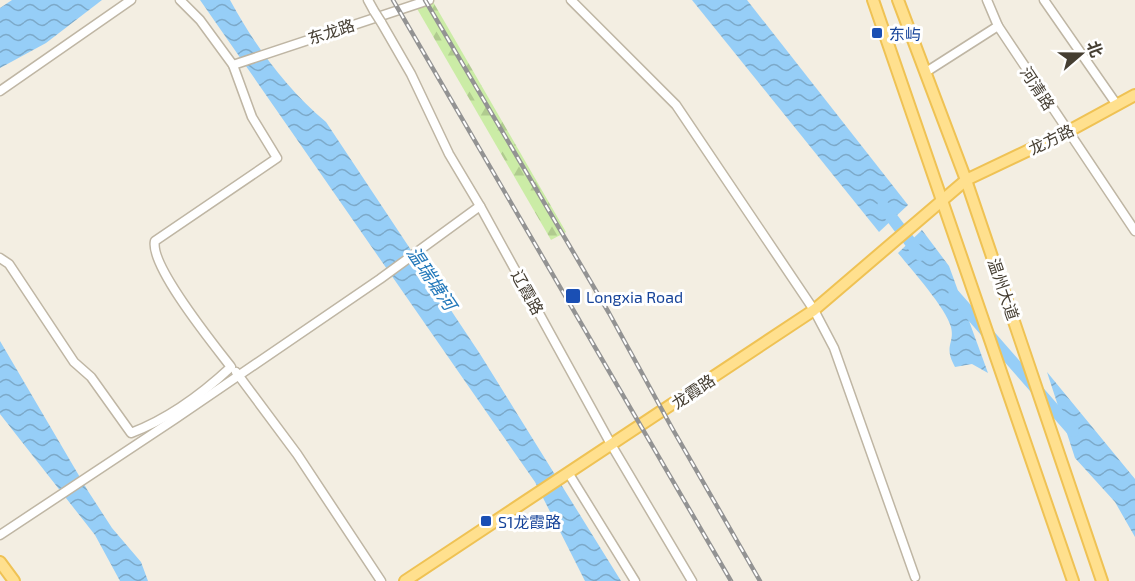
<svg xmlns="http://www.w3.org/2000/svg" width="1135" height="581" viewBox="0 0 1135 581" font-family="'Exo 2','Noto Sans SC',sans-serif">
  <defs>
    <pattern id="forest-firs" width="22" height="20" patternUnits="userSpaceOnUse" patternTransform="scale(1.5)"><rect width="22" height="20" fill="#cbeca6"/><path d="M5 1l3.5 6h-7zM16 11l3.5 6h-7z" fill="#b0cb8f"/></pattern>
    <pattern id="water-waves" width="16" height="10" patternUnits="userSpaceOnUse" patternTransform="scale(1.5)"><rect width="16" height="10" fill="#96cef7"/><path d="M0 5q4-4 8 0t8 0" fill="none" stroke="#7ca9c9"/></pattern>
  </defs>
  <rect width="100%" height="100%" fill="#f3eee2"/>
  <polygon fill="url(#forest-firs)" points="412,0 432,0 566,232 551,240"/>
  <g fill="url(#water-waves)">
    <polygon points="12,0 102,0 46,43 0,68 0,8"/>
    <path d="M200,0h30c25,46 56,88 96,122l154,232 141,227h-36l-50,-99z"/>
    <polygon points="692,0 747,0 908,205 879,232"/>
    <path d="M922,230l27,36 39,107 -16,-9 -17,3c-12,-22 0,-23 -4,-40 -5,-19 -40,-58 -53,-74z"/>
    <polygon points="0,341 88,491 112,528 141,562 148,581 120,581 95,535 0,414"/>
    <polygon points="1047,372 1135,479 1135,537 1115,502 1075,458"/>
  </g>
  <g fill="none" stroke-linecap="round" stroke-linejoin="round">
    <g stroke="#96cef7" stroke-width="12">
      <polyline points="883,206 920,255"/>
      <polyline points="954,295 1073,431"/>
    </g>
    <g stroke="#bfb6a4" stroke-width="11">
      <g id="minor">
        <polyline points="368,0 374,11"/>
        <polyline points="571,0 676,105 814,310 834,348 915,577"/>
        <polyline points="987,0 998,26 1135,231"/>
        <polyline points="1044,0 1117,105"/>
        <polyline points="381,22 411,74 449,154 480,206 612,446 692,581"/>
        <polyline points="233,65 429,0"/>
        <polyline points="926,72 998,26"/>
        <polyline points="0,91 131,0"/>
        <path d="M0,258l9,6 65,98 17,15 40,56c37,-14 71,-39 100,-66 -17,-22 -82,-102 -76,-126l122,-83 -25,-41 -19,-52 -33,-45 -20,-20"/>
        <polyline points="236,372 297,454 381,581"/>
        <polyline points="569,474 635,581"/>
        <polyline points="0,535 175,419 380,279 480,206"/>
      </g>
    </g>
    <g stroke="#efc254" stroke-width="14">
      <g id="major">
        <polyline points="873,0 1073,581"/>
        <polyline points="898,0 966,180 1102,581"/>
        <polyline points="0,562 14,581"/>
        <polyline points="405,581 814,310 966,180 1067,132 1135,95"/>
      </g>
    </g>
    <use href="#minor" stroke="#fff" stroke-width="8"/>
    <use href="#major" stroke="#ffe08e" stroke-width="10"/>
    <g stroke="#939393" stroke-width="4.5">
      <g id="rail">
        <polyline points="393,0 731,581"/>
        <polyline points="425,0 609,313 672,428 760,581"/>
      </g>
    </g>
    <use href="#rail" stroke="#fff" stroke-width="2" stroke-dasharray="7" stroke-linecap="butt"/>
    <g stroke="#bfb6a4" stroke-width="11" stroke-linecap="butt">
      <polyline id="minor-bridge" points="374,11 381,22"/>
    </g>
    <use href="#minor-bridge" stroke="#fff" stroke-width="8"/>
  </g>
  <g fill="#1a4fb4" stroke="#fff" stroke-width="2">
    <rect x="871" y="27" width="12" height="12" rx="3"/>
    <rect x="565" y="288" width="16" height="16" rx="3"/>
    <rect x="480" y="515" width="12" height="12" rx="3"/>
  </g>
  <g text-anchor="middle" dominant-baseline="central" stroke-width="6" stroke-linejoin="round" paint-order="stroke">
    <g font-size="16" fill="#453e32" stroke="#fff">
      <text transform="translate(331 31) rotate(-18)">东龙路</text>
      <text transform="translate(1038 88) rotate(57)">河清路</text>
      <text transform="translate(1051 139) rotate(-26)">龙方路</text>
      <text transform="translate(1004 289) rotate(71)">温州大道</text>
      <text transform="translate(528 292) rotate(61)">辽霞路</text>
      <text transform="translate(693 391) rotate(-34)">龙霞路</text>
    </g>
    <g font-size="16" fill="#164399" stroke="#fff" text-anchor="start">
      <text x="889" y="33">东屿</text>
      <text x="586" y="296">Longxia Road</text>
      <text x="498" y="521">S1龙霞路</text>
    </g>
    <g font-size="18" font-style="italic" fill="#2278ba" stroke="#fff">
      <text transform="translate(432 278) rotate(56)">温瑞塘河</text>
    </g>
  </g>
  <g transform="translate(1081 54) rotate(70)" stroke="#ffffff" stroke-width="4.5" paint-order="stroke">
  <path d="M0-4.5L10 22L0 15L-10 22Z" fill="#453e32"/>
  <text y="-9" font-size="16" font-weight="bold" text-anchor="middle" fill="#453e32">北</text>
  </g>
</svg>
